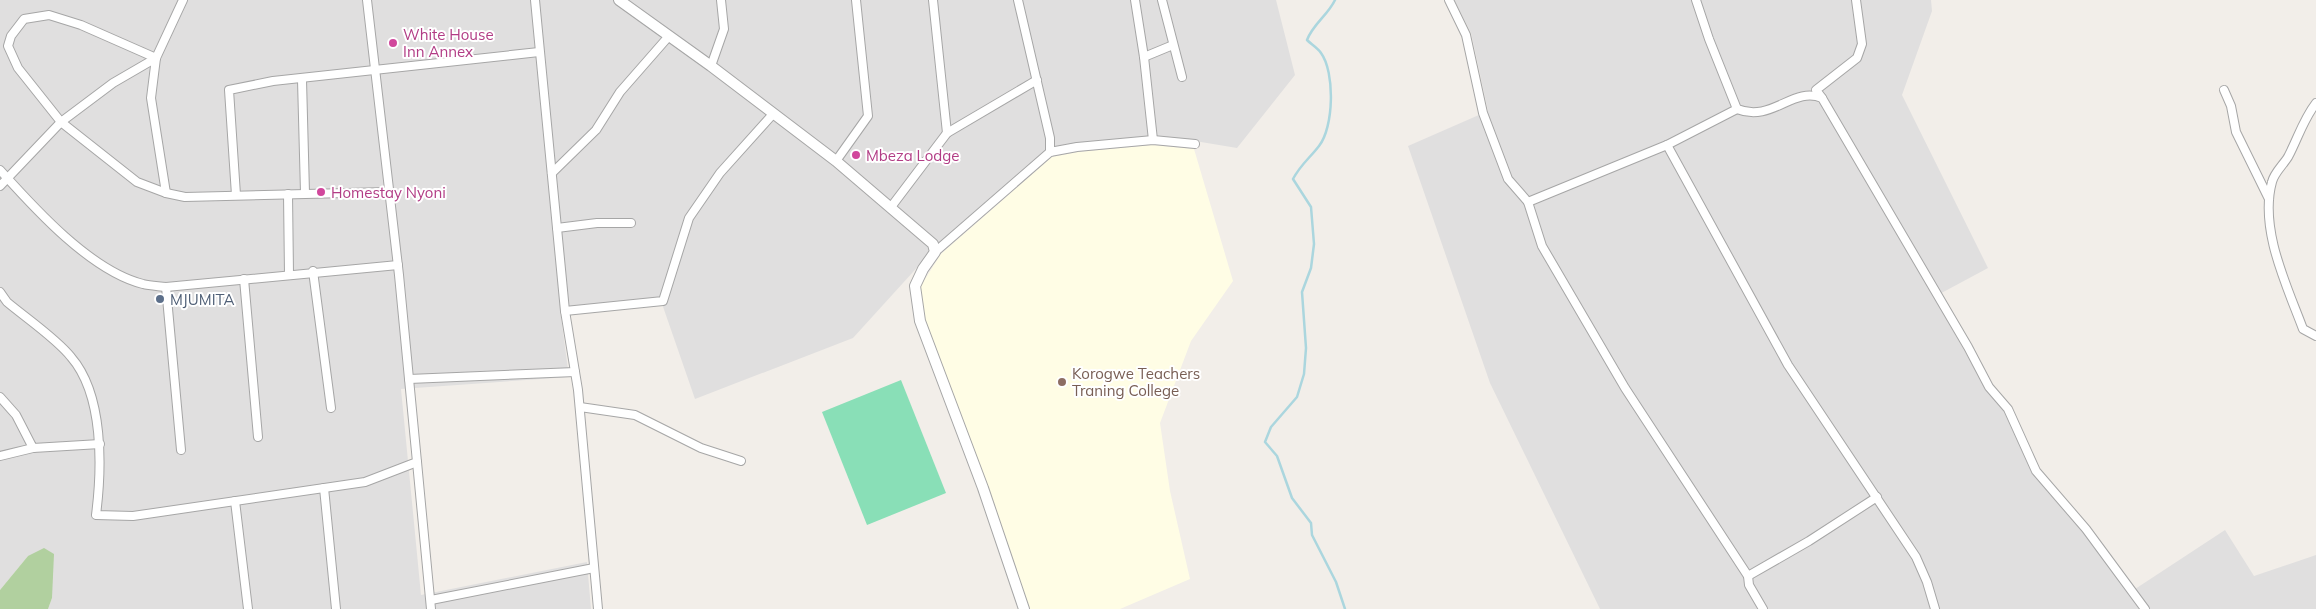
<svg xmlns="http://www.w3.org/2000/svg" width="2316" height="609" viewBox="0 0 2316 609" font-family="Mulish,sans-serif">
  <rect width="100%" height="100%" fill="#f2eee9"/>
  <g fill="#e0dfdf">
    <polygon points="0,0 1276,0 1295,75 1237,148 1195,141 1048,150 933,250 853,338 695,399 660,298 560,309 569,377 401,389 421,595 587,562 591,609 48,609 52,598 28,556 0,590"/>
    <polygon points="1454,0 1931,0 1932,11 1902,95 1988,268 1934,297 1986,389 2005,411 2033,472 2083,531 2129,593 2225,530 2254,576 2316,555 2316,609 1600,609 1490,383 1408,146 1488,111 1471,33"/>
  </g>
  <polygon fill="#fffde5" points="1152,145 1194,149 1233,281 1191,341 1160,423 1170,491 1190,579 1120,609 1029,609 988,486 925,319 920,287 941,254 1052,157 1078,152"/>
  <polygon fill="#b1d09f" points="44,548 54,554 52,598 48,609 0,609 0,590 28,556"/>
  <polygon fill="#89dfb7" points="901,380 946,493 867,525 822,412"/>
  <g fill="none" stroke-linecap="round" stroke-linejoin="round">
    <path stroke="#abd6de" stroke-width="2.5" d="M1335,0c-7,15 -22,24 -28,40 4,4 11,8 14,13 14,19 13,74 -2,93 -10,13 -18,18 -26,33l18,28 3,37 -3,24 -9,24 4,56 -2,26 -7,23 -26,30 -6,15 12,14 15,42 19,25 1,12 24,47 9,27"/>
    <g stroke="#a6a6a6" stroke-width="10">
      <g id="minor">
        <polyline points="535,0 565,311 578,390 598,609"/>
        <polyline points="933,0 947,133"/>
        <polyline points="1018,0 1050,138 1050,152"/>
        <polyline points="1135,0 1144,57 1153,140"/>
        <polyline points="1162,0 1182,77"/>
        <polyline points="1449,0 1466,35 1483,113 1508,179 1528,202 1542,246 1625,388 1748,576 1749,585 1763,609"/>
        <path d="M1696,0l13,39 28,70c35,14 56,-23 85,-11l146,249 21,40 19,22 28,62 50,58 59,80"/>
        <polyline points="1144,57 1173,45"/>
        <polyline points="156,58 81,25 49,15 24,19 11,36 8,46 18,68 61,122 137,182 166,193 185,197 388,192"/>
        <polyline points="711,66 724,29 721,0"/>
        <polyline points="302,80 305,193"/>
        <polyline points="2224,90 2231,106 2236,132 2269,199"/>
        <polyline points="1822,98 1816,90 1857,58 1862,44 1856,0"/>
        <path d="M2316,103c-13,17 -18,35 -28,54 -5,8 -14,16 -16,25 -13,47 15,104 31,147l13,7"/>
        <polyline points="1667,145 1788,365 1916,557 1927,582 1935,609"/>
        <polyline points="836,161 868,116 856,0"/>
        <path d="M0,170c35,39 91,101 143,114 7,2 16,2 23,3l232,-22"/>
        <polyline points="552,173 596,130 620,92 669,36"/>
        <polyline points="0,186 61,122 113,83 156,58"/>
        <polyline points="166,193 151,98 156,58 183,0"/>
        <polyline points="288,194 289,274"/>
        <polyline points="236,195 229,90 273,81 539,52"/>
        <polyline points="1528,202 1667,145 1737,109"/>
        <polyline points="891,207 947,133 1037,80"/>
        <polyline points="557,228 597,223 631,223"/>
        <polyline points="935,252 1050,152 1077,147 1153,140 1195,144"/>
        <polyline points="313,271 331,408"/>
        <polyline points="244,279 258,437"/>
        <polyline points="166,287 181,450"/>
        <path d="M0,292l7,10c19,16 50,37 64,55 33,38 31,111 25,158l37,1 232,-34 52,-20 -18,-187 -32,-275"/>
        <polyline points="565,311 663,301 689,218 720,173 773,114"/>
        <polyline points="409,379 575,372"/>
        <polyline points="0,397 16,415 33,448 100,444"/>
        <polyline points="580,407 635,415 701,448 741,461"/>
        <polyline points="0,456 33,448"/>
        <polyline points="417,462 431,609"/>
        <polyline points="324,488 336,609"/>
        <polyline points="235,501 248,609"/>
        <polyline points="1748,576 1809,541 1877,497"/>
        <polyline points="431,600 594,568"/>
      </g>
    </g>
    <g stroke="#a6a6a6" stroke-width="12">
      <polyline id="tertiary" points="619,0 711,66 836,161 933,244 935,252 923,269 915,286 920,321 983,488 1024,609"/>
    </g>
    <use href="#minor" stroke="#fff" stroke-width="8"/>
    <use href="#tertiary" stroke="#fff" stroke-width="10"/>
  </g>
  <g fill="#d1479c" stroke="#fff" stroke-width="2">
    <circle cx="393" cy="43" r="5"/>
    <circle cx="856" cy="155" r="5"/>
    <circle cx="321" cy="192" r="5"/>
  </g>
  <circle fill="#5c6f8a" stroke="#fff" stroke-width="2" cx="160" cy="299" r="5"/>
  <circle fill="#8d6e63" stroke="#fff" stroke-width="2" cx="1062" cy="382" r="5"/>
  <g text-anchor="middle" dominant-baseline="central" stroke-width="4" stroke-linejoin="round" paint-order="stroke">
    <g font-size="15" fill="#b23c85" stroke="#fff" text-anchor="start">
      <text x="403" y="34">White House<tspan x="403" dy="17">Inn Annex</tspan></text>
      <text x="866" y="155">Mbeza Lodge</text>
      <text x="331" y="192">Homestay Nyoni</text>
    </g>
    <g font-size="15" fill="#4e5e75" stroke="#fff" text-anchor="start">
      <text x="170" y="299">MJUMITA</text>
    </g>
    <g font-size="15" fill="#785e54" stroke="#fff" text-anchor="start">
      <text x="1072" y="373">Korogwe Teachers<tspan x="1072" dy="17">Traning College</tspan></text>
    </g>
  </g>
</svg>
